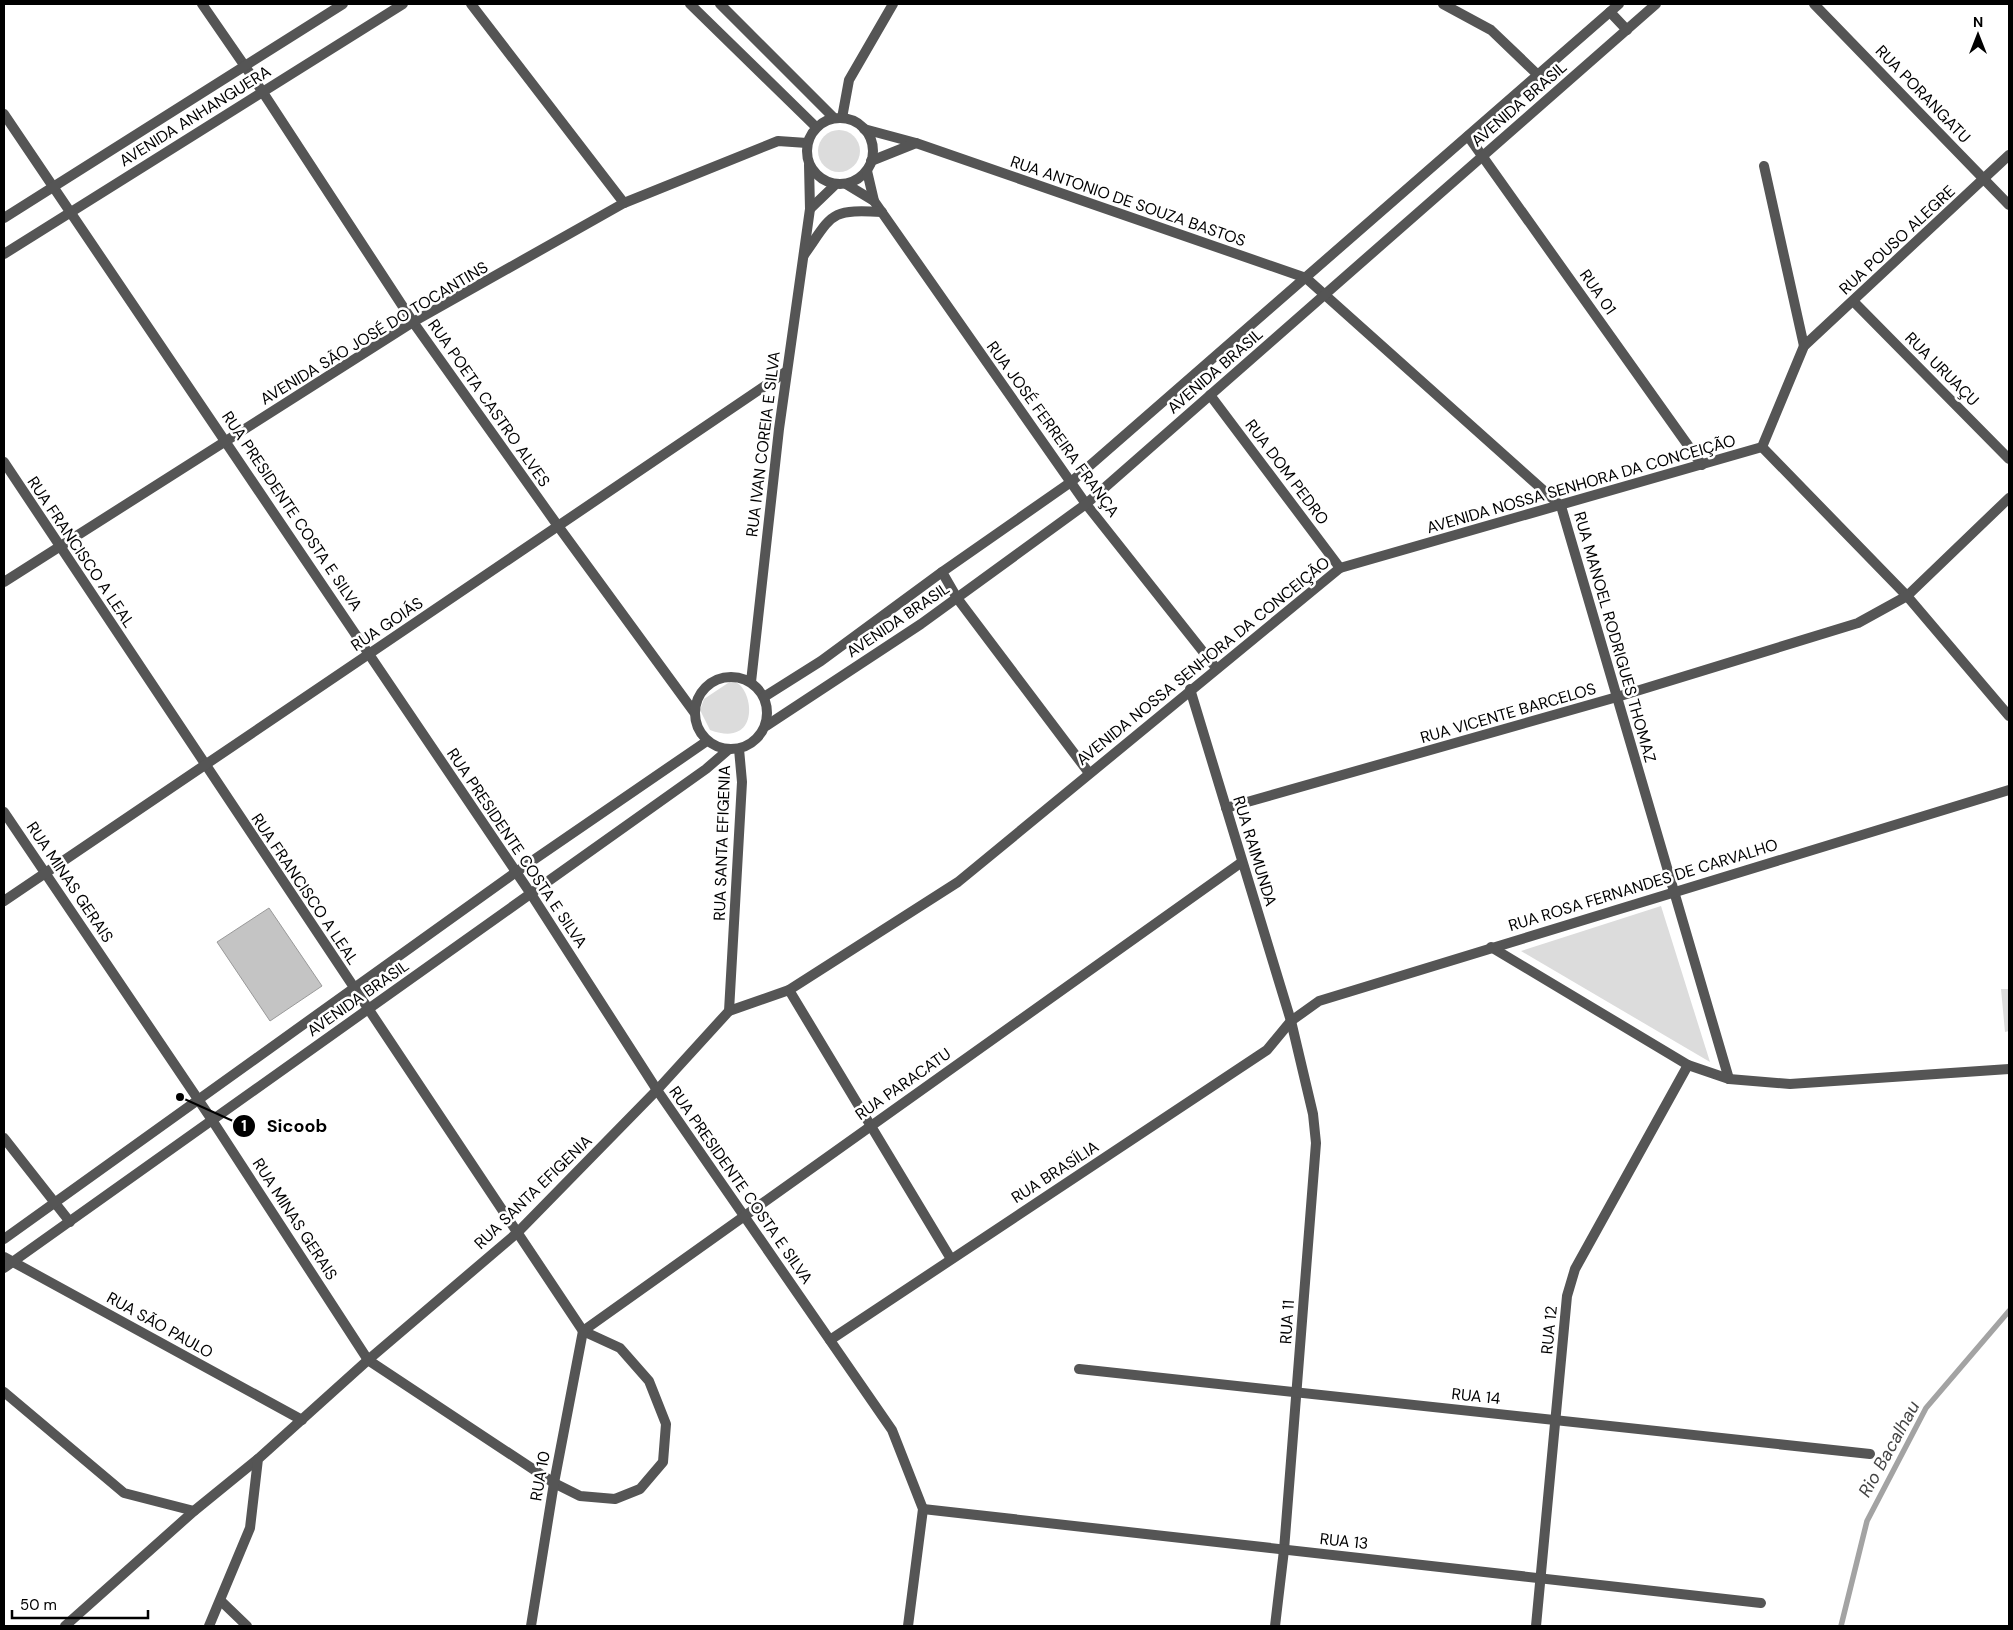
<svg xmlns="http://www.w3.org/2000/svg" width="2013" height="1630" viewBox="0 0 2013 1630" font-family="'DM Sans',sans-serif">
  <rect width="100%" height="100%" fill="#fff"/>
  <g fill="#dcdcdc">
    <circle cx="839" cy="151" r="21"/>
    <path d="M731,681c22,0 33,69 -21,49l-10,-20 4,-11z"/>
    <polygon points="1661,906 1710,1062 1521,951"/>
    <polygon points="2001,989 2009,989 2009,1031 2005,1032"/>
  </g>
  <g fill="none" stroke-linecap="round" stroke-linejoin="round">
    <polyline stroke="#a3a3a3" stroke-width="5.5" points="1841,1626 1867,1521 1926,1408 2009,1311"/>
  </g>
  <polygon fill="#c4c4c4" stroke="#999" points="269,908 322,986 270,1021 217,942"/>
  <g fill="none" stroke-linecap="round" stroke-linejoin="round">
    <g stroke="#555" stroke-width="10">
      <polyline points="202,4 262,91 413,322 558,526 694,712"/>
      <polyline points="471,4 624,203"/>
      <polyline points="1443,4 1491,30 1539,76"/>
      <polyline points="1814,4 2009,205"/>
      <polyline points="4,114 531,894 657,1090 892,1430 923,1509 908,1626"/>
      <polyline points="842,118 849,80 893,4"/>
      <polyline points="1468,136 1702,465"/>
      <polyline points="1764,166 1804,346"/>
      <polyline points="4,218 343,4"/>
      <polyline points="4,254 403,4"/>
      <polyline points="1325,295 1561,506 1729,1079"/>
      <polyline points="1853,301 2009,459"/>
      <polyline points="1210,395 1340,568"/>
      <polyline points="1762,447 1907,596 2009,716"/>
      <polyline points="4,462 583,1331"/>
      <polyline points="1086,504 1216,668"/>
      <polyline points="942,572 957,598 1089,773"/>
      <polyline points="4,582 413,322 624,203 778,141 807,143"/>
      <polyline points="1190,689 1291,1021 1313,1114 1316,1143 1284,1550 1275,1626"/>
      <polyline points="1226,808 1617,697 1858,623 1907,596 2009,498"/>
      <polyline points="4,812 212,1120 368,1360 554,1483 580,1496 615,1499 640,1489 663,1462 666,1424 649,1381 620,1348 583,1331"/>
      <polyline points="4,901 787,371"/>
      <polyline points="1491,947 1688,1065 1729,1079 1790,1084 2009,1069"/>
      <polyline points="789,990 951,1259"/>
      <polyline points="729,1011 789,990 958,882 1340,568 1762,447 1804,346 2009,155"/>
      <polyline points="4,1138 70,1222"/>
      <polyline points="4,1257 302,1420"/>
      <polyline points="583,1331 1242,862"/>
      <polyline points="830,1340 1267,1050 1291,1021 1319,1001 2009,790"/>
      <polyline points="1079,1369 1870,1454"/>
      <polyline points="4,1392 124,1493 194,1511"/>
      <polyline points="923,1509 1761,1603"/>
      <polyline points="221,1601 247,1626"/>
      <polyline points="65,1626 194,1511 258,1459"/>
      <polyline points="209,1626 250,1528 258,1459 368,1360 517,1233 657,1090 729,1011 742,782 739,749"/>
      <polyline points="531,1626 554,1483 583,1331"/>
      <polyline points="1536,1626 1567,1296 1575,1269 1688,1065"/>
    </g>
    <g stroke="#555" stroke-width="10">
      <polyline points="690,4 816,127"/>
      <polyline points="720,4 834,118"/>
      <polyline points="1610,12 1627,30"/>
      <circle cx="840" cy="151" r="33"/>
      <polyline points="864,129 916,143 1306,278 1325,295"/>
      <polyline points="871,161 916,143"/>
      <polyline points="867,171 874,201 1086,504"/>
      <polyline points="846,184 874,201"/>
      <polyline points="810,209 836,184"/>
      <path d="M804,255c29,-41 25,-46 78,-43"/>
      <circle cx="731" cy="713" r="36"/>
      <polyline points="751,682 779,429 810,209 809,165"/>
      <polyline points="764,697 821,661 942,572 1071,482 1619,4"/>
      <polyline points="766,726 921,624 1086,504 1656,4"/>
      <polyline points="4,1239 516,872 707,741"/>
      <polyline points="4,1268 706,769 728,750"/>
    </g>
  </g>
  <g text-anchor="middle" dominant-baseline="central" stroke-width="5" stroke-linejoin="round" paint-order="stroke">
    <g font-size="16" fill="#000" stroke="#fff">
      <text transform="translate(1923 94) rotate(46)">RUA PORANGATU</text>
      <text transform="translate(1519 104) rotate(-41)">AVENIDA BRASIL</text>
      <text transform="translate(195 116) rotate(-32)">AVENIDA ANHANGUERA</text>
      <text transform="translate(1128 201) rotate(19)">RUA ANTONIO DE SOUZA BASTOS</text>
      <text transform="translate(1897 240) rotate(-43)">RUA POUSO ALEGRE</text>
      <text transform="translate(1598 292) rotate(55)">RUA 01</text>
      <text transform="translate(374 333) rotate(-31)">AVENIDA SÃO JOSÉ DO TOCANTINS</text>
      <text transform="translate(1942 369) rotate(45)">RUA URUAÇU</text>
      <text transform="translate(1215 371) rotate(-41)">AVENIDA BRASIL</text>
      <text transform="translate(489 403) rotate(55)">RUA POETA CASTRO ALVES</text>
      <text transform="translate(1053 429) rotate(54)">RUA JOSÉ FERREIRA FRANÇA</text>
      <text transform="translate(763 444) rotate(-83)">RUA IVAN COREIA E SILVA</text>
      <text transform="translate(1287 472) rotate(53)">RUA DOM PEDRO</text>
      <text transform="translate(1581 484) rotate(-16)">AVENIDA NOSSA SENHORA DA CONCEIÇÃO</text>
      <text transform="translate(292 511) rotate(56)">RUA PRESIDENTE COSTA E SILVA</text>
      <text transform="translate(81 552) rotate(56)">RUA FRANCISCO A LEAL</text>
      <text transform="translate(898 620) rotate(-34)">AVENIDA BRASIL</text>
      <text transform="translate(387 624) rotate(-34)">RUA GOIÁS</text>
      <text transform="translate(1615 637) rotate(74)">RUA MANOEL RODRIGUES THOMAZ</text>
      <text transform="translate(1203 661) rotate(-39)">AVENIDA NOSSA SENHORA DA CONCEIÇÃO</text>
      <text transform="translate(1508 713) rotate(-16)">RUA VICENTE BARCELOS</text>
      <text transform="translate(722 843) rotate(-88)">RUA SANTA EFIGENIA</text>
      <text transform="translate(517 848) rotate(56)">RUA PRESIDENTE COSTA E SILVA</text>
      <text transform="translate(1255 851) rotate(73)">RUA RAIMUNDA</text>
      <text transform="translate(70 882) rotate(56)">RUA MINAS GERAIS</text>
      <text transform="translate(1643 885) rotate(-17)">RUA ROSA FERNANDES DE CARVALHO</text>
      <text transform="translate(305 889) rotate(56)">RUA FRANCISCO A LEAL</text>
      <text transform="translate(358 998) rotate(-35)">AVENIDA BRASIL</text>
      <text transform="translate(903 1084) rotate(-35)">RUA PARACATU</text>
      <text transform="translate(1055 1172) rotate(-33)">RUA BRASÍLIA</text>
      <text transform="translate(741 1185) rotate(55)">RUA PRESIDENTE COSTA E SILVA</text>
      <text transform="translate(533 1192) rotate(-44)">RUA SANTA EFIGENIA</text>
      <text transform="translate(295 1219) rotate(57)">RUA MINAS GERAIS</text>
      <text transform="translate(1287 1322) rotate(-86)">RUA 11</text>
      <text transform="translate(160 1325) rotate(29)">RUA SÃO PAULO</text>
      <text transform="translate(1549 1330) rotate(-84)">RUA 12</text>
      <text transform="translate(1476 1396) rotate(6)">RUA 14</text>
      <text transform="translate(540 1476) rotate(-80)">RUA 10</text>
      <text transform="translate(1344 1541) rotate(6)">RUA 13</text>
    </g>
    <g font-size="18" font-style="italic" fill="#444" stroke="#fff">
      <text transform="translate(1889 1449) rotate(-61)">Rio Bacalhau</text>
    </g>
  </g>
  <path fill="none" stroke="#000" stroke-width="2" d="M180 1097L244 1126"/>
  <g fill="#000" stroke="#fff" stroke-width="2">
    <circle cx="180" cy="1097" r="5"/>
    <circle cx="244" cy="1126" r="12"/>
  </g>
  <g font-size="15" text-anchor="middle" font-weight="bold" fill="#fff">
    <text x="244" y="1131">1</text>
  </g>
  <g font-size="18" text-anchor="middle" font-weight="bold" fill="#000" stroke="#fff" stroke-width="5" stroke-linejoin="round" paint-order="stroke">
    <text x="297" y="1132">Sicoob</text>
  </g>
  <rect width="2013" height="1630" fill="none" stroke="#000000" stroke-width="10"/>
  <g transform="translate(1978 35)" stroke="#ffffff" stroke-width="4" paint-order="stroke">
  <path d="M0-4L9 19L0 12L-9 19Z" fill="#000000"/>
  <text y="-8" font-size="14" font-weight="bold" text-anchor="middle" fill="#000000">N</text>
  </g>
  <path d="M12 1610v8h136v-8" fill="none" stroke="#000000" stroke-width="2.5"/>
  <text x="20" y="1610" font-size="15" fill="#000000" stroke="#ffffff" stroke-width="4" paint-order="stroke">50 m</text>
</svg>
